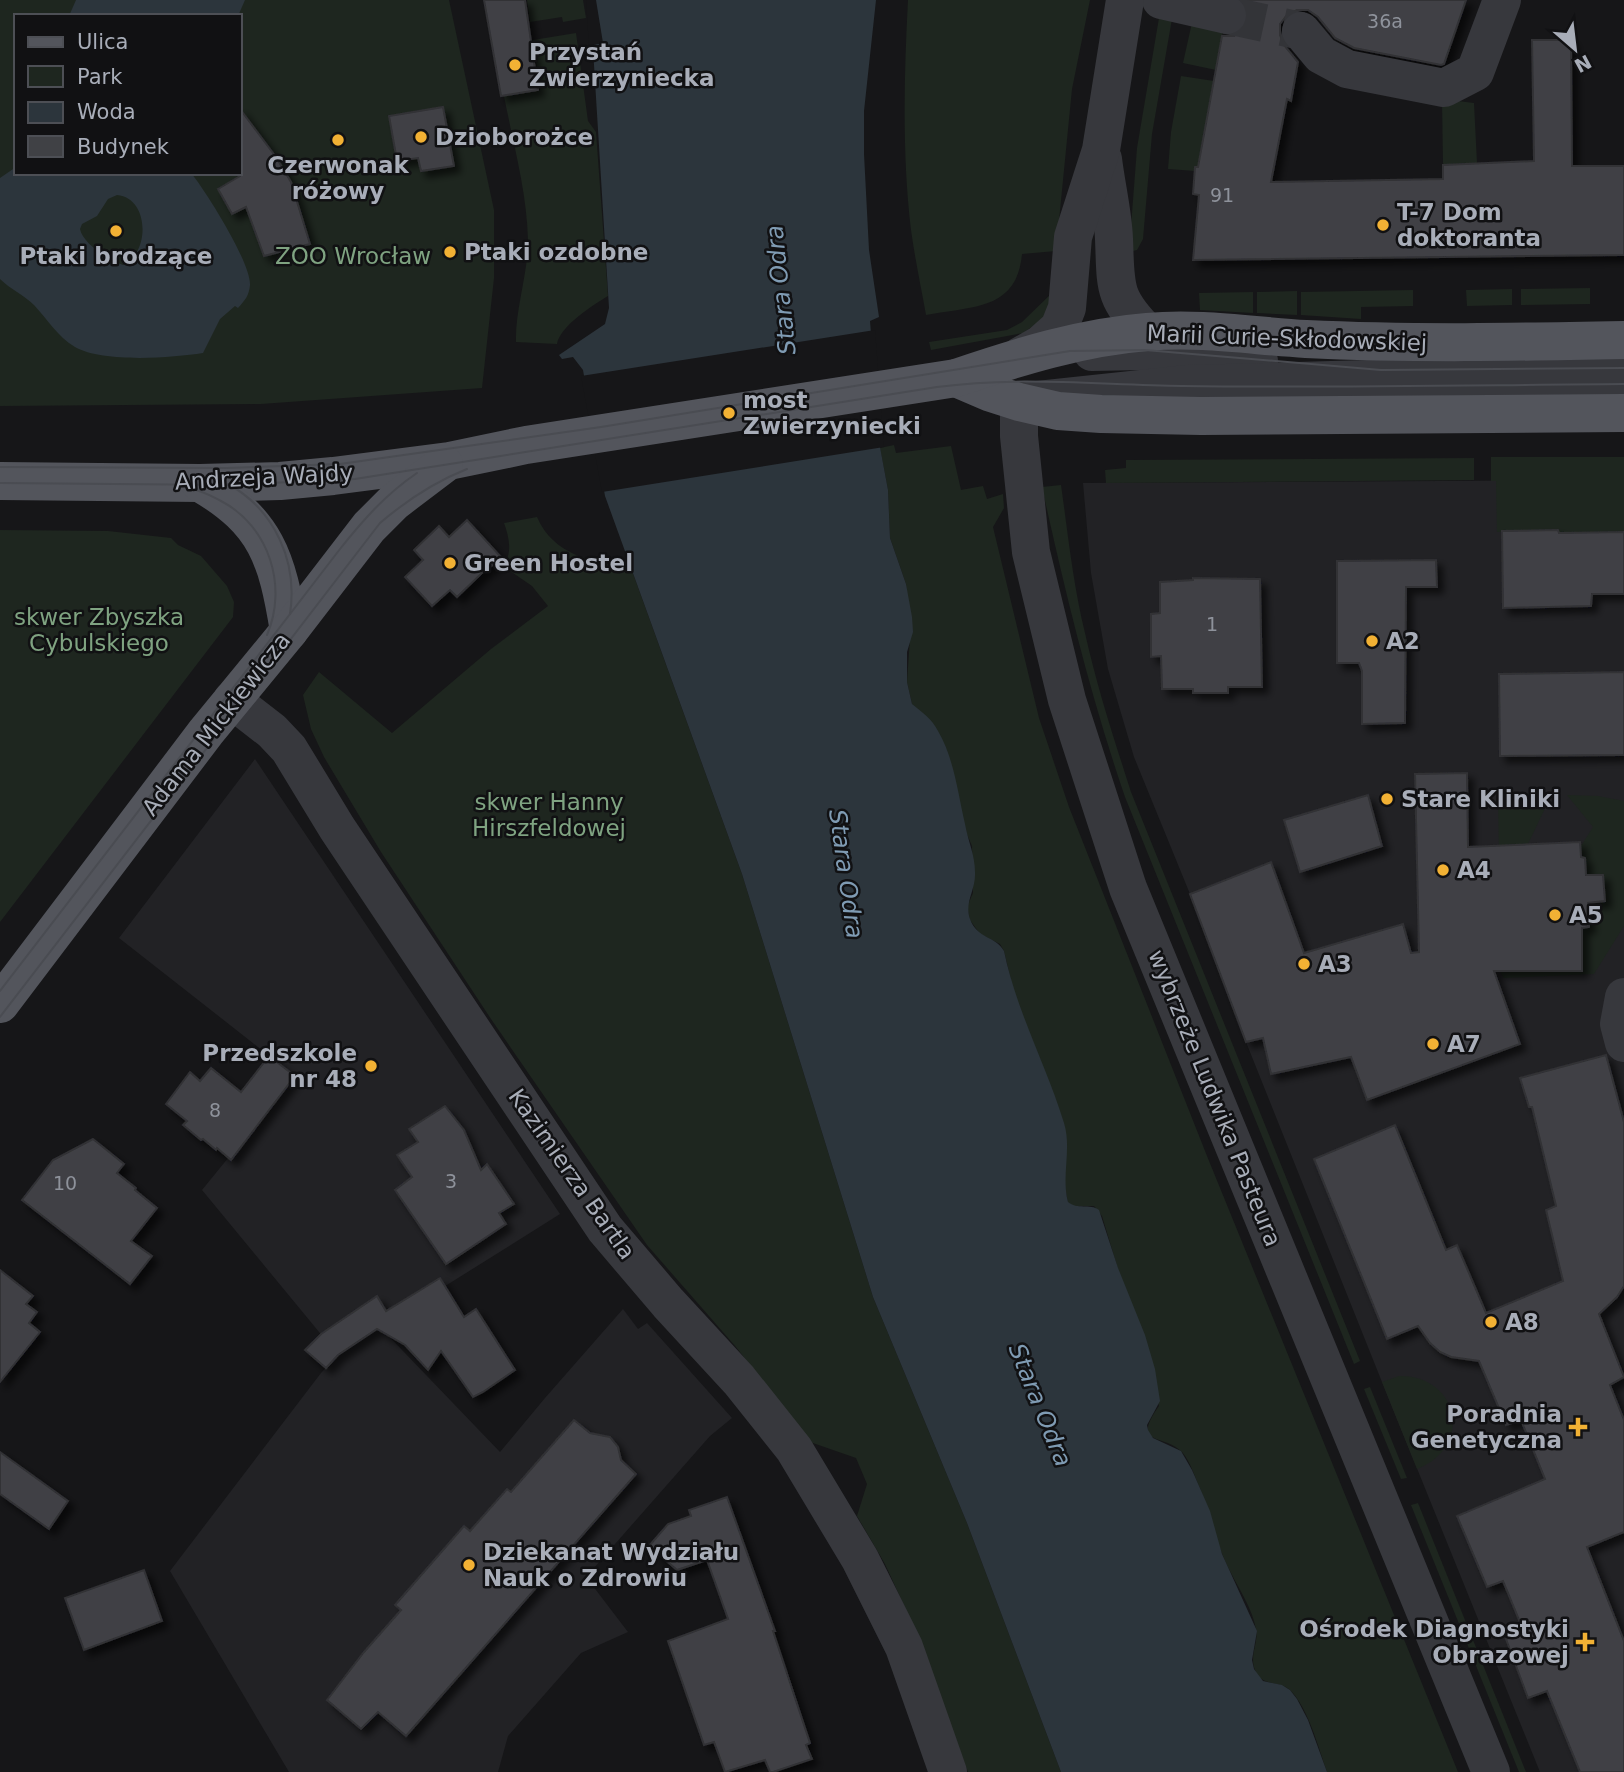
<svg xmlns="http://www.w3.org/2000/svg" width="1624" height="1772" viewBox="0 0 1624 1772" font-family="'DejaVu Sans',sans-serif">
  <defs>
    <filter id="shadow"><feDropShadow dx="6" dy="6" stdDeviation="3.5" flood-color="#0009"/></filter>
  </defs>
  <rect width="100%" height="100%" fill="#161618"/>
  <g fill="#222225">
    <polygon points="1624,480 1624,1772 1540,1772 1382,1382 1246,1042 1190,894 1134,757 1108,669 1091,573 1083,483"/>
    <polygon points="255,759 560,1214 380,1327 500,1452 545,1398 623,1309 638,1329 647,1323 732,1418 710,1436 586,1577 628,1632 581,1653 508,1736 498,1772 289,1772 170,1571 321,1373 338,1355 202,1190 295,1076 119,938"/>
  </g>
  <g fill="#1e261f" fill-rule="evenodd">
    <path d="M0,0h449l45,210v68l-12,110 -221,16 -261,2zM16,16h224v157h-224z"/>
    <polygon points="527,0 583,0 586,18 563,22 562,17 530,22"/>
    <path d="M908,0h182l-18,89 -16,162 -34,3c-5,57 -51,52 -96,61 -5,-28 -11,-56 -15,-85 -9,-76 -7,-154 -3,-230z"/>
    <polygon points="1160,12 1173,13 1152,134 1143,239 1137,250 1129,252 1137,148"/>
    <polygon points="1193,18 1224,25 1216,70 1183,63"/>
    <path d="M576,33l12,88 8,11 12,164c-15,9 -48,30 -51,48l-41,-2c-1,-33 12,-67 12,-102 -1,-48 -15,-97 -24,-144l36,-6 -7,-50z"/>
    <polygon points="1181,76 1214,81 1205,130 1201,167 1196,167 1195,171 1168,169 1171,132"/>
    <polygon points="1442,99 1474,103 1477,163 1443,165"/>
    <polygon points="1590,288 1590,304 1521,305 1521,289"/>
    <polygon points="1512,289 1512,305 1467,306 1466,290"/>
    <polygon points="1413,290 1413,306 1361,307 1361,319 1301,315 1301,292"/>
    <polygon points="1297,291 1297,315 1257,313 1257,292"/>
    <polygon points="1253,292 1253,313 1200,310 1199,293"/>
    <polygon points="1052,293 1046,317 1023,333 931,350 929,342 1007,330 1022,322"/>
    <path d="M894,445l2,8 55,-7 10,44 22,-4 4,13 16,-5 1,14 -11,19 46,191 30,89 138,349 251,616h-131c-8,-23 -19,-65 -37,-82 -11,-10 -29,-3 -35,-20 -6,-14 4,-28 1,-41 -4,-24 -24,-50 -33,-73 -10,-23 -14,-47 -24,-70 -5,-11 -9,-25 -17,-34 -18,-19 -52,-5 -23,-46l-57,-190 -8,-10h-22l-4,-3 -27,-142 -24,-56 -13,-54 -4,-7 -20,-10 -10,-14 -3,-13 6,-14 -1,-47 -60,-142 -5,-22 3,-44 -4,-54 -16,-46 -2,-48 -8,-42z"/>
    <polygon points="1491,457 1624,457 1624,532 1559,533 1558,530 1497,532 1496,481 1491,481"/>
    <polygon points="1474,458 1474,480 1106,483 1105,470 1126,468 1126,460"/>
    <path d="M1061,485c7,49 12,99 24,148 12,54 29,106 46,159l229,569 -6,3 -229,-567c-35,-102 -60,-205 -83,-310z"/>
    <path d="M537,517c17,39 56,45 94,51l111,306 131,423 94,226 94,249h-93l-51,-138 -32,-70 -28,-48 10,-32 -11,-26 -46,-16 -74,-95 -89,-102 -156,-226 -110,-167 -57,-95 -13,-28 -8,-34 16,-23 73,61 99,-84 57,-43 -16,-20 -29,-20c10,-13 6,-29 1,-43z"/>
    <polygon points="0,530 108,531 171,538 178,545 201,556 227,586 234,602 233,617 0,922"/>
    <polygon points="1502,793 1549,794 1549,800 1528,844 1523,971 1582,971 1582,928 1589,927 1588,903 1605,901 1603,875 1586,875 1585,858 1581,857 1581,846 1593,827 1567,795 1598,796 1624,801 1624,926 1594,974 1504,978 1501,974 1498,797"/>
    <path d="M1399,1376c60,-1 75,71 18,93l-35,-87z"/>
    <polygon points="1370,1387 1407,1478 1401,1479 1364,1389"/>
    <polygon points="1418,1503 1526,1772 1519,1772 1411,1505"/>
  </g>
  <g fill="#2c353c" fill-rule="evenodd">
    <polygon points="76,0 245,0 238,16 69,16"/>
    <path d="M590,0h286l-12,111v43l5,96 10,67 -9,4 10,126 8,43 2,48 16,46 6,33 1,15 -6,20v30l5,22c10,8 20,15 26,27 16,27 20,63 27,93 3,17 10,31 10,48 1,18 -11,30 -5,47 7,20 26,17 34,32 13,62 42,113 60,172 8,26 -3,53 4,79 9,8 22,1 31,8l19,58 27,67 10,34 5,32 -13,24 1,5 5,8 28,13 11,19 18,41 12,43 35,77 -5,29 2,9 9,12 19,4 8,5 7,9 11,21 19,52h-266l-94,-249 -94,-226 -131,-423 -137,-378 -22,-126 -10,-13 -11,2 -3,-4 46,-31 4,-16z"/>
    <path d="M16,167v6h175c15,18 60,90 59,112 -1,11 -5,15 -12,23l-3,-2 -15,13 -17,34c-32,5 -100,10 -128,-6 -18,-11 -27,-27 -41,-42 -10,-10 -24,-16 -34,-26v-101zM117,195c33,3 33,59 6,70 -14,-5 -40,-21 -43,-36l2,-5 15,-8 11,-17z"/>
  </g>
  <g fill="#161618">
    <polygon points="586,0 596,0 603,43 589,46"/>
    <polygon points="875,330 884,447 602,492 581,376"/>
  </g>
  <g fill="#404145" stroke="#303034" stroke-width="2" filter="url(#shadow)">
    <polygon points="484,0 525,0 538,90 501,96"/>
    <polygon points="1243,0 1466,0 1444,64 1441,65 1354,48 1335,38 1318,17 1308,10 1297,10 1287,15 1280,24 1280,35 1284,45 1298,62 1291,101 1287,99 1271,182 1443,179 1443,165 1534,161 1532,40 1571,40 1572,166 1624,166 1624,255 1193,260 1199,195 1193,194 1195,167 1198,167 1222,36 1234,36 1243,29 1248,20 1248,9"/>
    <polygon points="443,107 454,166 421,171 418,158 397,161 389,116"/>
    <polygon points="240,109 276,157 291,182 310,244 264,256 246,207 232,214 218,189 240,176"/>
    <polygon points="467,520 502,558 482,573 457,597 450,590 432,606 405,577 423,560 414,550 439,526 449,537"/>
    <polygon points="1558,530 1559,533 1624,532 1624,594 1592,594 1591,606 1503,608 1502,531"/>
    <polygon points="1436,560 1437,587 1406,587 1405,723 1362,724 1362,671 1359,663 1337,663 1337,561"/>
    <polygon points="1193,578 1260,579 1262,687 1228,687 1228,693 1193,693 1193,689 1162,689 1161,656 1151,657 1151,614 1160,613 1160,582 1193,580"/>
    <polygon points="1624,672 1624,755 1500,756 1499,674"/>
    <polygon points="1467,773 1468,847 1580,842 1581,857 1585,858 1586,875 1603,875 1605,901 1588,903 1589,927 1582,928 1582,971 1494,971 1520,1044 1367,1100 1351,1057 1271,1074 1263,1038 1246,1042 1190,894 1271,862 1304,953 1403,924 1411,953 1419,952 1415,774"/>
    <polygon points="1368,795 1382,846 1300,872 1284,820"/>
    <polygon points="1606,1055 1624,1122 1624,1286 1617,1297 1599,1314 1624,1377 1610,1385 1624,1420 1624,1532 1587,1547 1624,1641 1624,1772 1580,1772 1547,1691 1528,1698 1506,1639 1524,1632 1503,1581 1487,1587 1457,1516 1545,1479 1521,1420 1506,1425 1479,1361 1451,1357 1440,1352 1430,1343 1418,1326 1387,1339 1314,1159 1395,1125 1446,1250 1457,1245 1486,1313 1563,1281 1546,1210 1556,1206 1532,1107 1529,1107 1520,1078"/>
    <polygon points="269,1056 295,1076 231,1160 217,1148 216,1150 203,1139 201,1140 183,1125 187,1121 166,1104 190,1072 200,1081 211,1068 241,1092"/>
    <polygon points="445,1106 464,1130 481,1170 487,1164 514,1204 499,1213 506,1224 446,1264 395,1190 412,1177 397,1155 418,1142 409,1129"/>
    <polygon points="93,1139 124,1164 117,1173 136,1188 135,1190 157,1208 131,1241 152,1256 130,1284 22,1200 53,1160"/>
    <polygon points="0,1270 33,1296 26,1304 37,1312 29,1323 40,1332 0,1382"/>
    <polygon points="440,1278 464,1317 476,1309 515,1370 483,1392 473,1397 441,1351 428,1370 405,1345 377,1329 338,1355 326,1368 305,1350 321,1334 377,1296 386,1311"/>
    <polygon points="574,1420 590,1433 610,1437 618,1447 621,1460 636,1474 406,1736 378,1712 361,1729 327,1700 364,1652 401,1610 395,1605 464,1526 470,1531 507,1489 511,1492"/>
    <polygon points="0,1452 68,1501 49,1529 0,1494"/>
    <polygon points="727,1497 775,1631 773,1631 810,1743 806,1745 812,1759 773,1772 770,1772 765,1760 725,1772 714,1742 704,1745 668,1641 728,1619 707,1560 677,1570 649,1546 668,1524 691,1516 689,1510"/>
    <polygon points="144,1570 162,1621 84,1650 65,1598"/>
  </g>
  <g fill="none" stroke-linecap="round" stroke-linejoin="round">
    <polyline stroke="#333438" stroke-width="38" stroke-dasharray="38 19" stroke-linecap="butt" points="1227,15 1301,31"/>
    <g stroke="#37383d" stroke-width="38">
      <polyline points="1161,0 1227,15"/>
      <polyline points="1301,31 1321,55 1347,69 1444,88 1475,72 1502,0"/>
      <path d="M1103,159c3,26 10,54 11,80 2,46 -2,58 33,93"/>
      <polyline points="1092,352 1143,351 1259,361"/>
      <polyline points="1020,356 1041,344 1059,328 1067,308 1073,237 1101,150 1125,0"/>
      <polyline points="232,700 272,731 289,749 337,828 605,1229 668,1303 739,1380 794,1449 860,1559 904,1647 948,1772"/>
      <polyline points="1624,997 1619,1024 1624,1043"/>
      <polyline points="1491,1772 1128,888 1067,700 1031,552 1019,436 1019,402 1188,384 1437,377 1624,376"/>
    </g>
    <g stroke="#53555c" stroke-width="38">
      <polyline points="956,378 991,393 1019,402 1058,411 1101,414 1201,416 1624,413"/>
      <path d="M0,481l200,2 80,-2 53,-5 116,-15 77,-16 430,-67c62,-21 126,-41 191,-46 53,-5 106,4 159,7 106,5 212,3 318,1"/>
      <path d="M200,483c67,39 77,75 89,148"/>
      <polyline points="0,1004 206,732 289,631 369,527 394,502 444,464"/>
    </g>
    <g stroke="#4a4c52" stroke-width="2">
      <polyline points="0,467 227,468 340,464 601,427 1070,351 1145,350 1381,370 1624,368"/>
      <path d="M0,483l230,2 125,-6 582,-92c83,-11 162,-2 245,-1 147,2 295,-1 442,-2"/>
      <path d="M228,484c47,26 70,78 62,130"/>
      <path d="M191,489c10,1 20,7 30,12 48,25 67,85 46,134"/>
      <path d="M0,991l340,-442c23,-29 46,-55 77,-76"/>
      <path d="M0,1017l380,-494c27,-23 54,-41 87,-54"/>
    </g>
  </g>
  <g fill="#f2b134" stroke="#111113" stroke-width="2.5">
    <circle cx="515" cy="65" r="7"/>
    <circle cx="421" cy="137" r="7"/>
    <circle cx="338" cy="140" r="7"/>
    <circle cx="1383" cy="225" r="7"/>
    <circle cx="116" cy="231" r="7"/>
    <circle cx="450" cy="252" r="7"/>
    <circle cx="729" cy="413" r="7"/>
    <circle cx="450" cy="563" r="7"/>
    <circle cx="1372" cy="641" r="7"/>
    <circle cx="1387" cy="799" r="7"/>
    <circle cx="1443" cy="870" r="7"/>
    <circle cx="1555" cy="915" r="7"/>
    <circle cx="1304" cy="964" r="7"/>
    <circle cx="1433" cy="1044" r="7"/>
    <circle cx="371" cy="1066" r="7"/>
    <circle cx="1491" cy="1322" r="7"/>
    <path d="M1574.5 1416.5h7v7h7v7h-7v7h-7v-7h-7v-7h7z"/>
    <circle cx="469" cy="1565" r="7"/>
    <path d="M1581.5 1631.5h7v7h7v7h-7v7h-7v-7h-7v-7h7z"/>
  </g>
  <g text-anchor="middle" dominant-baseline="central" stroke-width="5" stroke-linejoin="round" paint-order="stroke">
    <g font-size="19" fill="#8e929b">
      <text x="1385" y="21">36a</text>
      <text x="1222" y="195">91</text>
      <text x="1212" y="624">1</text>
      <text x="215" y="1110">8</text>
      <text x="451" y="1181">3</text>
      <text x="65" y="1183">10</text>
    </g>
    <g font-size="23" font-weight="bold" fill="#a8adb8" stroke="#111113" text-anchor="start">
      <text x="529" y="52">Przystań<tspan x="529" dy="26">Zwierzyniecka</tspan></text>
      <text x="435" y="137">Dzioborożce</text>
      <text x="338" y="165" text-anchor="middle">Czerwonak<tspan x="338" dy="26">różowy</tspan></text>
      <text x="1397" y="212">T-7 Dom<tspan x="1397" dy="26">doktoranta</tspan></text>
      <text x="464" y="252">Ptaki ozdobne</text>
      <text x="116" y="256" text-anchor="middle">Ptaki brodzące</text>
      <text x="743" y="400">most<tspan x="743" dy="26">Zwierzyniecki</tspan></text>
      <text x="464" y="563">Green Hostel</text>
      <text x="1386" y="641">A2</text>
      <text x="1401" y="799">Stare Kliniki</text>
      <text x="1457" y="870">A4</text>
      <text x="1569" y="915">A5</text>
      <text x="1318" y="964">A3</text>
      <text x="1447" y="1044">A7</text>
      <text x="357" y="1053" text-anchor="end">Przedszkole<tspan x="357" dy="26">nr 48</tspan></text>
      <text x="1505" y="1322">A8</text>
      <text x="1562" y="1414" text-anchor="end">Poradnia<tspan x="1562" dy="26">Genetyczna</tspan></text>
      <text x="483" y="1552">Dziekanat Wydziału<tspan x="483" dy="26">Nauk o Zdrowiu</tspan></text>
      <text x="1569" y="1629" text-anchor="end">Ośrodek Diagnostyki<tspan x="1569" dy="26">Obrazowej</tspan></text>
    </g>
    <g font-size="23" fill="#7fa381" stroke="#111113">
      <text x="353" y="256">ZOO Wrocław</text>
      <text x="99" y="617">skwer Zbyszka<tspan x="99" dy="26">Cybulskiego</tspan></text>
      <text x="549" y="802">skwer Hanny<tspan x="549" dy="26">Hirszfeldowej</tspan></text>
    </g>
    <g font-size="23" fill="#a8adb8" stroke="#111113">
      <text transform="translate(1287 338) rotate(2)">Marii Curie-Skłodowskiej</text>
      <text transform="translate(264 477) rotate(-3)">Andrzeja Wajdy</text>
      <text transform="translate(216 724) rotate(-52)">Adama Mickiewicza</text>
      <text transform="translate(1215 1098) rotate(68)">wybrzeże Ludwika Pasteura</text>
      <text transform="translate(572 1174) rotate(55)">Kazimierza Bartla</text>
    </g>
    <g font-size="24" font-style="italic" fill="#7f9bb3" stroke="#111113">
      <text transform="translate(781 290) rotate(-96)">Stara Odra</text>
      <text transform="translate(846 874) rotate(82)">Stara Odra</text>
      <text transform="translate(1040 1405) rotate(68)">Stara Odra</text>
    </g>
  </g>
  <rect x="14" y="14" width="228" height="161" fill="#111113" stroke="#4d4f55" stroke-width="2"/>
  <rect x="28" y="37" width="35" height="10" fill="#53555c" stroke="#4d4f55" stroke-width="2"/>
  <text x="77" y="49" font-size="21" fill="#a8adb8">Ulica</text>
  <rect x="28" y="66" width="35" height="21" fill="#1e261f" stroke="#4d4f55" stroke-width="2"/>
  <text x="77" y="84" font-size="21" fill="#a8adb8">Park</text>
  <rect x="28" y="102" width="35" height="21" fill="#2c353c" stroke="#4d4f55" stroke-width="2"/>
  <text x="77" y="119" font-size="21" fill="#a8adb8">Woda</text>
  <rect x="28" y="136" width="35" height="21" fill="#404145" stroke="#4d4f55" stroke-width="2"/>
  <text x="77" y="154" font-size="21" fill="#a8adb8">Budynek</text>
  <g transform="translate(1575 49) rotate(152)" stroke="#111113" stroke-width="5" paint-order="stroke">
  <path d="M0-5L12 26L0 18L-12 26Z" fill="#a8adb8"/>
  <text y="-10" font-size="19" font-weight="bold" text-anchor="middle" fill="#a8adb8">N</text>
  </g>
</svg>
